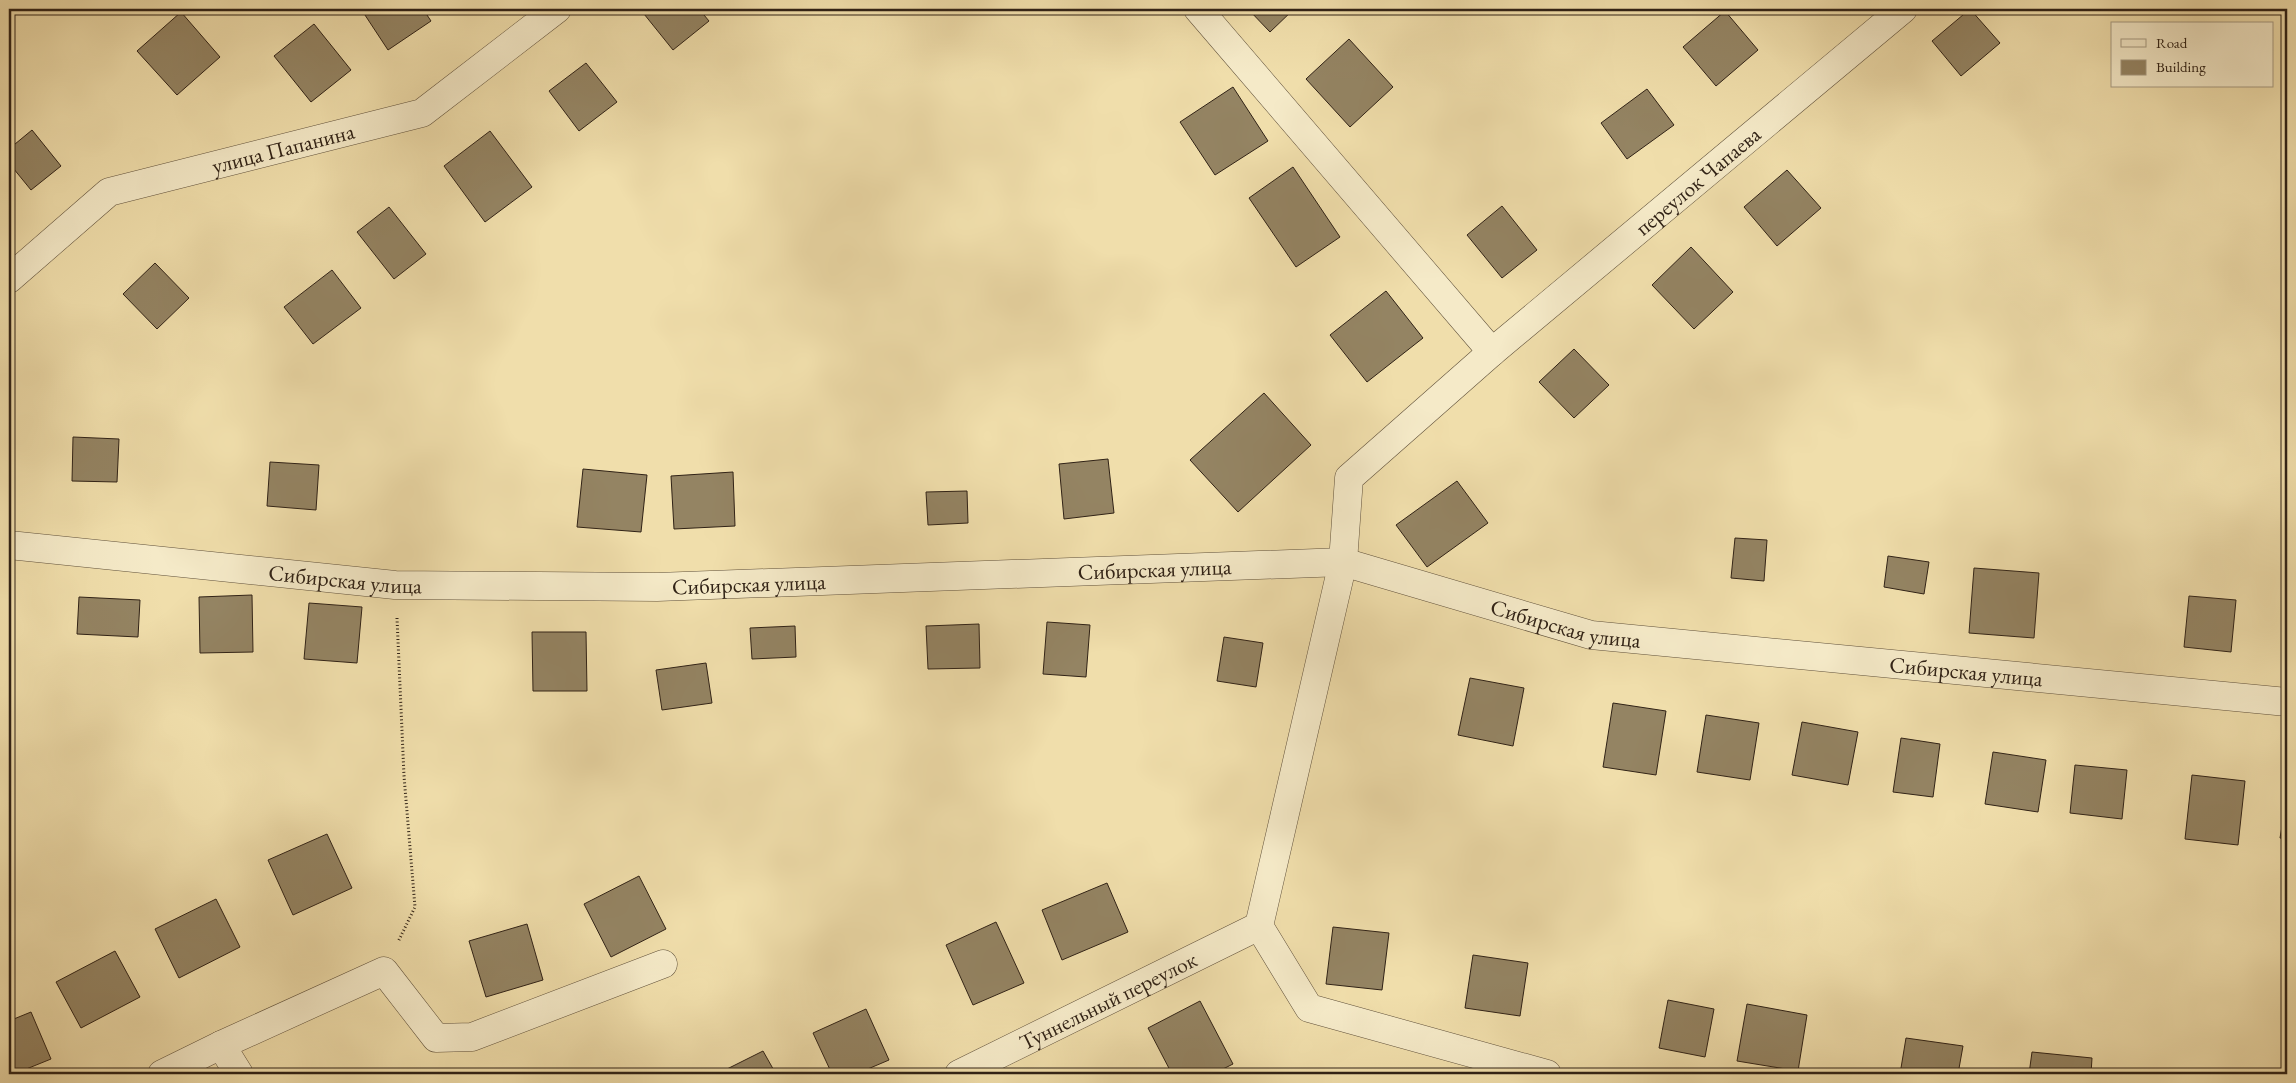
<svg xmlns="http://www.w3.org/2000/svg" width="2296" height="1083" viewBox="0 0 2296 1083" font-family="'EB Garamond',serif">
  <rect width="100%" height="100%" fill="#f0deab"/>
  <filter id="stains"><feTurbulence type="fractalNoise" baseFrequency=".004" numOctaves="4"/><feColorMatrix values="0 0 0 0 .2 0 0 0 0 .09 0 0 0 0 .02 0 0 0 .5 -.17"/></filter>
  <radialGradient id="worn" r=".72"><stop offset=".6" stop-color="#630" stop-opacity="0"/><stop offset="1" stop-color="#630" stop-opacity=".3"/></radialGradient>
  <g fill="#948463" stroke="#302216">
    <polygon points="361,9 423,9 431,21 388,50"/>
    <polygon points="640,9 699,9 709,21 673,50"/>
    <polygon points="1248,9 1294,9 1270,32"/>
    <polygon points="1970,9 2000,43 1961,76 1932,41"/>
    <polygon points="1725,11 1758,50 1716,86 1683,47"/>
    <polygon points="181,12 220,57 177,95 137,51"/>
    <polygon points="314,24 351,70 311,102 274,56"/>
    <polygon points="1349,39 1393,87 1350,127 1306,79"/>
    <polygon points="586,63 617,102 579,131 549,91"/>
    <polygon points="1233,87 1268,141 1215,175 1180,122"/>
    <polygon points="1647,89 1674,125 1627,159 1601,123"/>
    <polygon points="32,130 61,166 31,190 9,163 9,149"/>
    <polygon points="490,131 532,187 485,222 444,166"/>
    <polygon points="1293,167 1340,237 1296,267 1249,198"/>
    <polygon points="1787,170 1821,208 1777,246 1744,207"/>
    <polygon points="1502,206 1537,250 1502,278 1467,235"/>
    <polygon points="389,207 426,254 394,279 357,232"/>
    <polygon points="1691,247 1733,292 1694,329 1652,285"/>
    <polygon points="155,263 189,298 157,329 123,294"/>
    <polygon points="332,270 361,308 313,344 284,307"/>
    <polygon points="1386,291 1423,338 1367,382 1330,335"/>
    <polygon points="1574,349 1609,385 1574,418 1539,382"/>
    <polygon points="1264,393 1311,445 1238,512 1190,460"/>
    <polygon points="73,437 119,439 117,482 72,481"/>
    <polygon points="1108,459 1114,513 1064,519 1059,464"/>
    <polygon points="270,462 319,465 316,510 267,506"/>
    <polygon points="583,469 647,475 641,532 577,527"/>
    <polygon points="733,472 735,526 674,529 671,476"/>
    <polygon points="1457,481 1488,523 1427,567 1396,525"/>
    <polygon points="967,491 968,523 928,525 926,492"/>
    <polygon points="1735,538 1767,540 1764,581 1731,578"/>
    <polygon points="1888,556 1929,562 1924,594 1884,587"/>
    <polygon points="1974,568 2039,573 2034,638 1969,633"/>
    <polygon points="252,595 253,652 200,653 199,597"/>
    <polygon points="2189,596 2236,600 2231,652 2184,647"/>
    <polygon points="79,597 140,600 138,637 77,634"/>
    <polygon points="309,603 362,607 357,663 304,659"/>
    <polygon points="1047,622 1090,625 1086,677 1043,674"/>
    <polygon points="979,624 980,668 928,669 926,626"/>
    <polygon points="795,626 796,657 752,659 750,628"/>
    <polygon points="532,632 586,632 587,691 533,691"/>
    <polygon points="1224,637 1263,643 1256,687 1217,681"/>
    <polygon points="706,663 712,703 662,710 656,670"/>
    <polygon points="1470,678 1524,688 1513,746 1458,735"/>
    <polygon points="1613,703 1666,711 1656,775 1603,767"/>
    <polygon points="1706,715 1759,723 1750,780 1697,772"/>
    <polygon points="1802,722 1858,732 1848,785 1792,775"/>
    <polygon points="1901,738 1940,744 1933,797 1893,792"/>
    <polygon points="1993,752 2046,760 2038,812 1985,804"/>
    <polygon points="2075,765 2127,770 2122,819 2070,813"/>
    <polygon points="2192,775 2245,781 2238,845 2185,839"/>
    <polygon points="2287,797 2287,839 2280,838"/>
    <polygon points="327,834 352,888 293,915 268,860"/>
    <polygon points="639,876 666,929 611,957 584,904"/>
    <polygon points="1107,883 1128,932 1062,960 1042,910"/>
    <polygon points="216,899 240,947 179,978 155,929"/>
    <polygon points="996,922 1024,983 973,1005 946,945"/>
    <polygon points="527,924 543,980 486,997 469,941"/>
    <polygon points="1333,927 1389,933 1382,990 1326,984"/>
    <polygon points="115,951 140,997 81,1028 56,982"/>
    <polygon points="1473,955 1528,963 1520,1016 1465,1008"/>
    <polygon points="1668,1000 1714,1009 1705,1057 1659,1048"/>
    <polygon points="1200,1001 1233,1064 1213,1074 1172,1074 1148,1028"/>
    <polygon points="1747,1004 1807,1015 1798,1071 1737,1061"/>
    <polygon points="866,1009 889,1060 856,1074 832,1074 813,1033"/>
    <polygon points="31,1012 51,1059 14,1074 9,1074 9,1021"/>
    <polygon points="1906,1038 1963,1046 1958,1074 1900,1074"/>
    <polygon points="763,1051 776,1074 717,1074"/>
    <polygon points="2032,1052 2092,1058 2091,1074 2029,1074"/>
  </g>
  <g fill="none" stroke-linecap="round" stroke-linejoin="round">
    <g stroke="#60513b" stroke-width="29">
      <g id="minor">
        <polyline points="1198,9 1492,352"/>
        <path id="s1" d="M9,279l100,-87 313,-79 135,-104"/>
        <path id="s2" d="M9,545l386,40 262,2 686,-25 248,73 696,67"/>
        <polyline points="221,1045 239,1074"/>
        <polyline points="162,1074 221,1045 384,971 436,1038 472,1037 663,964"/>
        <path id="s3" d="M959,1074l300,-148"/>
        <path id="s4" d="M1547,1074l-238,-66 -50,-82 84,-364 6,-84 143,-126 411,-343"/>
      </g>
    </g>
    <polyline stroke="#302216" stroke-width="3" stroke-dasharray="1 2.5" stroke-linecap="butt" points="397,618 404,776 415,907 398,942"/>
    <use href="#minor" stroke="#f5eac8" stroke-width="28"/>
  </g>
  <g text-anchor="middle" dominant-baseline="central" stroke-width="5" stroke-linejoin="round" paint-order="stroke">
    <g font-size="22" fill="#302216" stroke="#f5eac8">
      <text stroke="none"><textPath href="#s1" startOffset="312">улица Папанина</textPath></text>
      <text stroke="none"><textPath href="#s4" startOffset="1259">переулок Чапаева</textPath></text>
      <text stroke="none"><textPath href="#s2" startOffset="1148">Сибирская улица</textPath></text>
      <text stroke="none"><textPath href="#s2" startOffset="338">Сибирская улица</textPath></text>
      <text stroke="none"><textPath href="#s2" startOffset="742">Сибирская улица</textPath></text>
      <text stroke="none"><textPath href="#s2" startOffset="1568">Сибирская улица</textPath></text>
      <text stroke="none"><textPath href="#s2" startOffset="1972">Сибирская улица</textPath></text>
      <text stroke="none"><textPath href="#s3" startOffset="166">Туннельный переулок</textPath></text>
    </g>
  </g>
  <rect width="2296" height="1083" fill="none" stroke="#f0deab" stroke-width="30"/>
  <rect x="10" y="10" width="2276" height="1063" fill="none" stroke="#302216" stroke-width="2.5"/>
  <rect x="15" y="15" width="2266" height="1053" fill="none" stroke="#302216"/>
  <rect x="2111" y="22" width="162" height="65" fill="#f5eac8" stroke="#a69a81"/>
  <rect x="2121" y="39" width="25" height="8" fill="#f5eac8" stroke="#a69a81"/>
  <text x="2156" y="48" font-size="15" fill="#302216">Road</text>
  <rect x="2121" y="60" width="25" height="15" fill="#948463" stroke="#a69a81"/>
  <text x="2156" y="72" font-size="15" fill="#302216">Building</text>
  <rect width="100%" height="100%" filter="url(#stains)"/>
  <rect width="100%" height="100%" fill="url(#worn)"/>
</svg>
